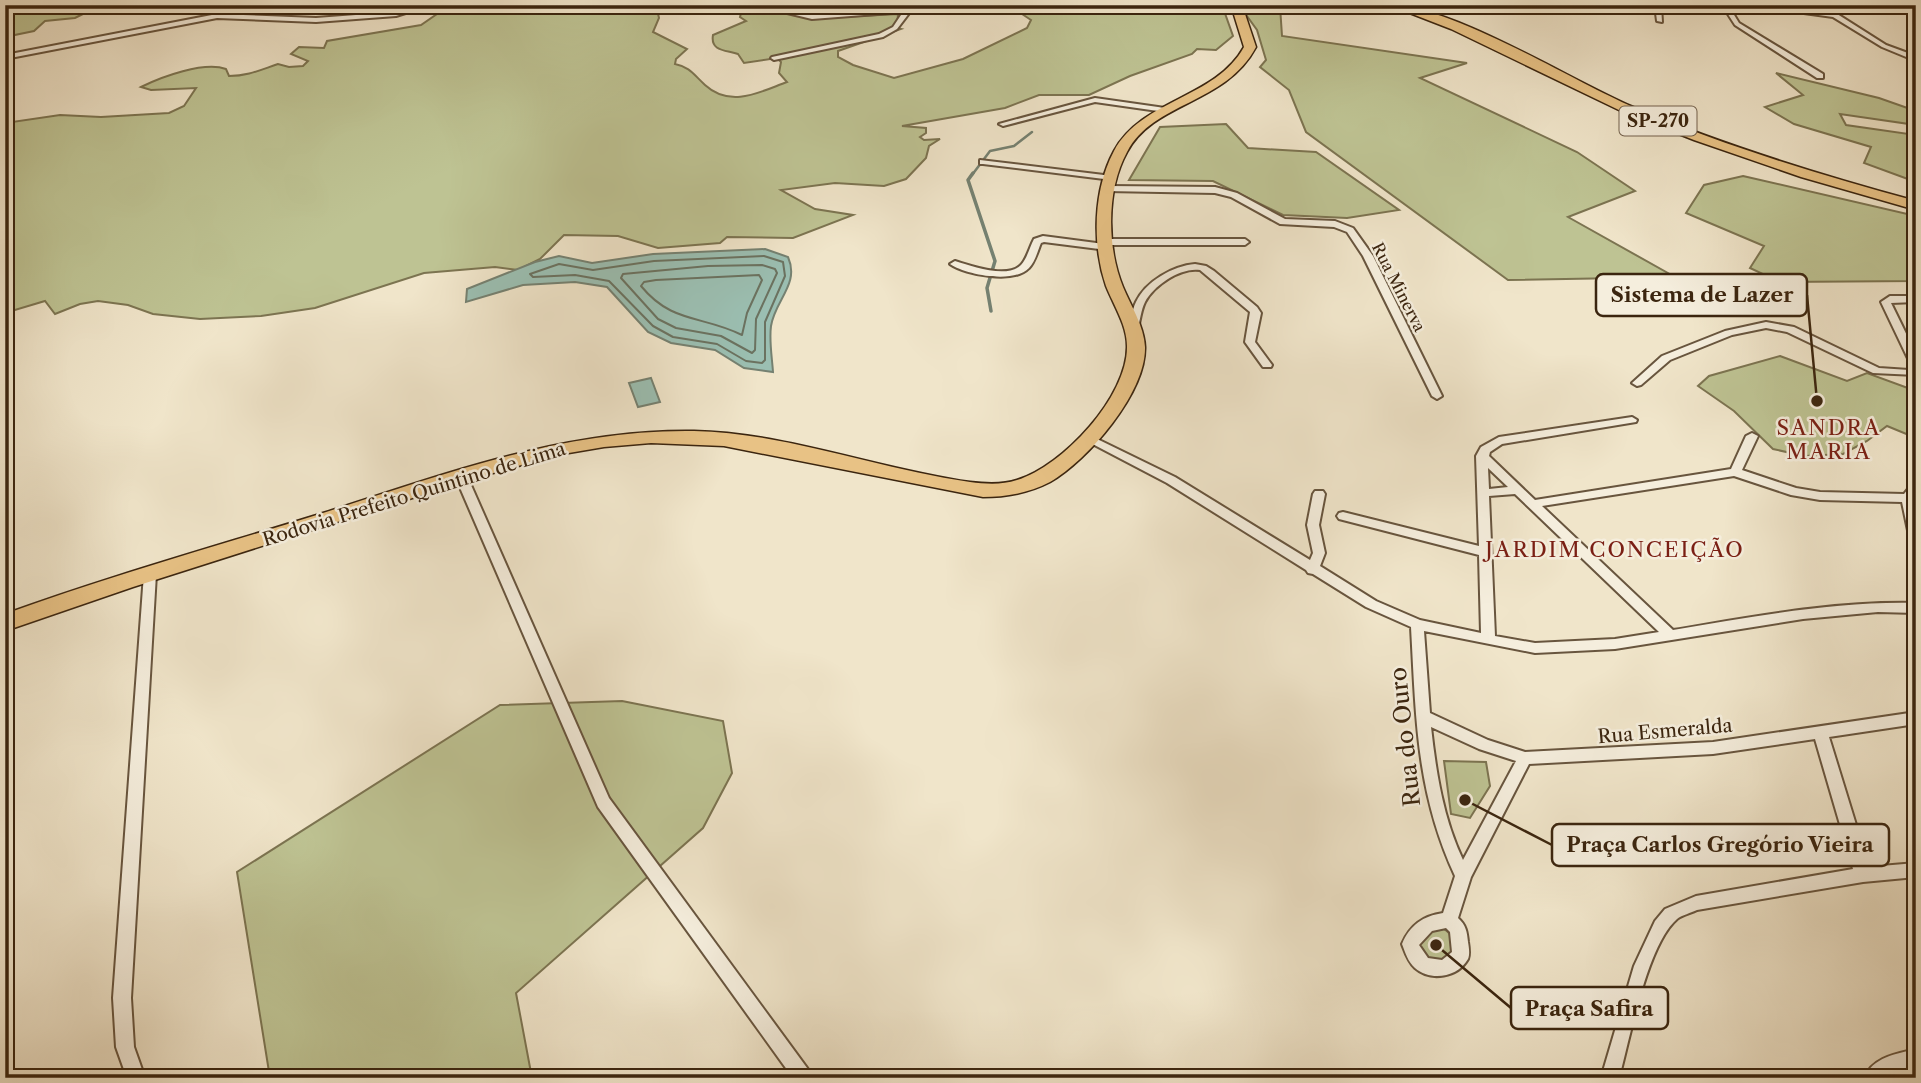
<svg xmlns="http://www.w3.org/2000/svg" width="1921" height="1083" viewBox="0 0 1921 1083" font-family="'Libre Caslon Text',serif">
  <rect width="100%" height="100%" fill="#f0e5ca"/>
  <filter id="stains"><feTurbulence type="fractalNoise" baseFrequency=".00286" numOctaves="4"/><feColorMatrix values="0 0 0 0 .2 0 0 0 0 .09 0 0 0 0 .02 0 0 0 .5 -.17"/></filter>
  <radialGradient id="worn" r=".72"><stop offset=".6" stop-color="#630" stop-opacity="0"/><stop offset="1" stop-color="#630" stop-opacity=".3"/></radialGradient>
  <g fill="#bec393" stroke="#7c7451" stroke-width="2">
    <polygon points="18,5 113,5 97,7 75,18 45,21 34,31 5,37 5,12"/>
    <path d="M450,5h206l3,13 -6,14 34,17 -11,10 -1,5c15,3 19,11 30,21 26,24 57,6 82,-3l-8,-9 2,-11 -4,-4 -33,5 -6,-9c-11,-4 -28,-2 -25,-19l33,-14 -6,-4 1,-4 12,-8h57l6,6 -5,4 12,3 75,-4 -1,14 4,1 -63,22v6l15,8 41,13 69,-19 64,-31 4,-8 -12,-8 -1,-7h204l11,31 -17,14 -19,-1 -5,5 -62,22 -41,19h-50l-34,13 -103,18 24,2v5l-6,4 4,3 16,-1 -11,7 -3,12 -20,21 -22,7 -49,-3 -54,7 34,19 38,6 -60,23 -66,-1 -7,6 -62,5 -40,-12 -54,-1 -24,24 -22,11 -23,-3 -71,6 -109,35 -54,8 -61,3 -47,-5 -25,-9 -30,-4 -18,3 -25,10 -10,-13 -40,12v-190l55,-8 41,2 68,-4 15,-7 12,-18 -45,2 -10,-3c20,-10 63,-26 85,-18l3,7c19,0 31,-6 49,-12l11,3 14,-1 5,-5 -17,-7 8,-7 25,1 3,-7 94,-16z"/>
    <polygon points="1239,5 1284,5 1280,6 1282,36 1467,63 1420,78 1577,152 1635,191 1568,217 1675,277 1508,280 1306,132 1289,90 1260,67 1266,60 1257,30"/>
    <polygon points="1776,73 1879,98 1916,111 1916,125 1840,114 1846,125 1916,135 1916,182 1864,163 1871,147 1794,124 1765,107 1803,95"/>
    <polygon points="1226,124 1248,148 1316,152 1399,210 1347,218 1283,215 1213,181 1129,180 1160,127"/>
    <polygon points="1743,176 1916,216 1916,281 1780,282 1750,268 1764,246 1686,213 1704,185"/>
    <polygon points="1780,356 1847,381 1867,373 1916,391 1916,438 1887,426 1867,441 1843,454 1804,456 1773,449 1734,411 1698,386 1709,376"/>
    <polygon points="622,701 723,721 732,773 703,828 516,993 532,1078 270,1078 237,872 500,705"/>
    <polygon points="1444,761 1486,762 1490,786 1470,818 1451,814"/>
    <circle cx="1436" cy="944" r="17"/>
  </g>
  <g fill="#9bbfb2" stroke="#758171" stroke-width="2">
    <path d="M765,249l23,8c12,27 -13,43 -17,69 -2,15 1,31 2,46l-29,-4 -29,-18 -44,-7 -23,-11 -41,-45 -32,-5 -52,3 -57,17 1,-13 68,-27 24,-6 33,7 61,-9z"/>
    <polygon points="651,378 660,402 638,407 629,383"/>
  </g>
  <g fill="none" stroke-linecap="round" stroke-linejoin="round">
    <g stroke="#6b7260" stroke-width="2">
      <polygon points="764,256 783,262 785,276 765,322 765,360 762,363 746,361 717,344 673,337 653,326 609,281 575,275 533,277 530,274 559,264 593,270 654,261"/>
      <polygon points="762,265 775,269 777,273 756,319 755,350 752,353 721,336 676,328 658,319 621,278 623,274 708,266"/>
      <path d="M759,275l3,5 -15,33 -5,22c-40,-20 -70,-11 -101,-49l3,-4 12,-2z"/>
    </g>
    <polyline stroke="#758171" stroke-width="2.5" points="972,175 990,151 1014,146 1032,132"/>
    <polyline stroke="#758171" stroke-width="3.5" points="973,173 968,180 995,261 987,288 991,311"/>
    <g stroke="#68553e" stroke-width="4">
      <g id="minor">
        <polygon points="5,5 9,5 5,8"/>
        <polygon points="139,5 146,5 138,13 134,13 133,12"/>
        <polygon points="420,5 431,5 396,16 316,22 217,18 5,59 5,55 217,14 316,18 396,12"/>
        <polygon points="754,5 767,5 812,15 970,5 1055,7 1086,5 1055,11 973,9 910,12 897,29 883,37 774,60 771,58 772,57 879,34 893,27 903,12 812,19"/>
        <polygon points="1655,5 1661,5 1662,22 1657,21"/>
        <polygon points="1722,5 1728,5 1739,23 1823,74 1823,78 1817,78 1735,25"/>
        <polygon points="1745,5 1764,5 1827,14 1815,5 1823,5 1886,45 1916,56 1916,61 1882,47 1833,17"/>
        <polygon points="1095,98 1165,108 1169,110 1165,112 1095,102 1003,126 999,124"/>
        <polygon points="980,160 1112,176 1116,178 1112,180 983,164 980,164"/>
        <polygon points="1109,186 1215,187 1237,193 1285,219 1335,221 1353,228 1373,256 1442,396 1437,399 1432,396 1363,256 1347,232 1334,227 1280,224 1231,197 1215,193 1106,191 1106,187"/>
        <path d="M1043,236l61,8 -1,-2 4,-3h138l4,3 -4,3h-136l3,2 -5,3 -63,-8 -3,1c-3,7 -6,19 -12,25 -15,16 -63,7 -79,-4l5,-3c17,5 52,18 66,4 6,-6 9,-19 13,-26z"/>
        <path d="M1195,264l11,2 8,5 43,36 4,6 -6,29 17,23 -1,2h-8l-18,-25 5,-30 -50,-42c-19,-3 -46,15 -55,32 -4,8 -5,18 -7,27l-1,2h-8l-1,-2c3,-9 4,-19 8,-27 10,-21 37,-36 59,-38z"/>
        <polygon points="1890,296 1916,296 1916,302 1891,303 1916,354 1916,375 1873,373 1787,332 1766,328 1732,335 1670,360 1641,385 1637,386 1632,383 1662,356 1725,331 1766,322 1794,327 1879,368 1909,370 1912,367 1881,302"/>
        <path d="M1632,417l5,3 -1,2 -134,22 -12,8 -1,4 46,44 196,-31 15,-33 6,-3 6,3 -16,34 54,18 24,4 84,2 8,-10 4,-1v12l-3,4 3,12v33l-6,-4 -8,-38 -82,-2 -29,-5 -57,-19 -192,30 131,124c80,-13 161,-29 243,-27v10l-38,-1 -75,7 -188,30 -80,4 -111,-22 6,82 58,27 37,12 188,-10 203,-30v12l-87,13 40,130 47,-4v14l-53,5 -166,28c-6,3 -15,5 -20,9 -30,26 -47,119 -58,159h-18l33,-112 21,-45 10,-12 31,-13 157,-27 -38,-130 -102,15 -184,10 -58,113 -13,41c8,7 9,14 10,24 1,6 2,12 0,17 -10,18 -37,23 -53,9 -7,-6 -10,-16 -13,-24 8,-19 21,-28 41,-31l12,-37c-39,-84 -39,-159 -44,-249l-45,-20 -53,-33 -5,-1 -2,-3 -139,-87 -84,-44 2,-2h8l82,40 135,83 3,-7 -6,-28 6,-31 2,-3h8l2,3 -6,31 6,28 -5,13 56,35 44,19 61,13 -2,-78 -140,-36 -2,-3 2,-3 4,-1 136,34 -3,-90 5,-9 18,-10zM1488,468l20,19 -19,2zM1515,494l144,138 -44,7 -80,4 -40,-7 -6,-140zM1431,727l48,22 37,12 -53,99c-20,-42 -27,-88 -32,-133zM1446,928l4,4 2,20 -10,8 -14,-2 -9,-13 13,-14z"/>
        <polygon points="461,472 467,476 609,798 810,1072 813,1078 793,1078 598,807 455,476"/>
        <polygon points="150,569 156,574 131,998 134,1047 145,1078 127,1078 116,1047 113,998 144,574"/>
        <path d="M1916,1049v18l-25,7 -4,4h-23c9,-21 32,-24 52,-29z"/>
      </g>
    </g>
    <g stroke="#3b250f" stroke-width="3">
      <path id="primary" d="M1231,5h11l14,42c-31,58 -102,54 -129,105 -21,38 -20,96 -4,135 8,19 21,39 22,60 1,46 -57,113 -95,135 -21,11 -44,15 -67,15l-259,-51 -73,-3 -47,4 -47,8 -85,24 -339,108 -128,44v-17c105,-38 212,-68 318,-101 122,-39 241,-84 371,-82 93,2 184,38 276,51 16,2 32,3 47,-2 46,-14 111,-84 110,-134 0,-21 -13,-40 -21,-60 -14,-41 -13,-96 8,-135 28,-52 101,-52 130,-104z"/>
    </g>
    <g stroke="#3b250f" stroke-width="3">
      <path id="trunk" d="M1389,5c63,0 181,75 244,102 92,39 187,68 283,94v9l-115,-33 -107,-37 -71,-28 -172,-83z"/>
    </g>
    <use href="#minor" fill="#f5eedd" fill-rule="evenodd"/>
    <use href="#primary" fill="#e8c285" fill-rule="evenodd"/>
    <use href="#trunk" fill="#e8c285" fill-rule="evenodd"/>
  </g>
  <g text-anchor="middle" dominant-baseline="central" stroke-width="5" stroke-linejoin="round" paint-order="stroke">
    <g font-size="16" fill="#3b250f" stroke="#f5eedd">
      <text transform="translate(1399 287) rotate(63)">Rua Minerva</text>
    </g>
    <rect fill="#f5eedd" stroke="#73614d" stroke-width="2" x="1619.5" y="106.5" width="77" height="29" rx="5"/>
    <g font-size="18" font-weight="bold" fill="#3b250f">
      <text x="1658" y="121">SP-270</text>
    </g>
    <g font-size="19" fill="#3b250f" stroke="#f5eedd">
      <text transform="translate(414 494) rotate(-17)">Rodovia Prefeito Quintino de Lima</text>
      <text transform="translate(1665 731) rotate(-5)">Rua Esmeralda</text>
    </g>
    <g font-size="21" letter-spacing="2" fill="#7a1f14" stroke="#f5eedd">
      <text x="1829" y="427">SANDRA<tspan x="1829" dy="24">MARIA</tspan></text>
      <text x="1615" y="549">JARDIM CONCEIÇÃO</text>
    </g>
    <g font-size="23" fill="#3b250f" stroke="#f5eedd">
      <text transform="translate(1405 737) rotate(-96)">Rua do Ouro</text>
    </g>
  </g>
  <path fill="none" stroke="#3b250f" stroke-width="2.5" d="M1817 401L1807 295M1465 800L1552 845M1436 945L1511 1008"/>
  <g fill="#3b250f" stroke="#f5eedd" stroke-width="2.5">
    <circle cx="1817" cy="401" r="7"/>
    <circle cx="1465" cy="800" r="7"/>
    <circle cx="1436" cy="945" r="7"/>
  </g>
  <g fill="#f5eedd" stroke="#3b250f" stroke-width="2.5">
    <rect x="1596" y="274" width="211" height="42" rx="7"/>
    <rect x="1552" y="824" width="337" height="42" rx="7"/>
    <rect x="1511" y="987" width="157" height="42" rx="7"/>
  </g>
  <g font-size="21" text-anchor="middle" font-weight="bold" fill="#3b250f">
    <text x="1702" y="302">Sistema de Lazer</text>
    <text x="1720" y="852">Praça Carlos Gregório Vieira</text>
    <text x="1589" y="1016">Praça Safira</text>
  </g>
  <rect width="1921" height="1083" fill="none" stroke="#f0e5ca" stroke-width="28"/>
  <rect x="7" y="7" width="1907" height="1069" fill="none" stroke="#3b250f" stroke-width="3.5"/>
  <rect x="14" y="14" width="1893" height="1055" fill="none" stroke="#3b250f" stroke-width="2"/>
  <rect width="100%" height="100%" filter="url(#stains)"/>
  <rect width="100%" height="100%" fill="url(#worn)"/>
</svg>
